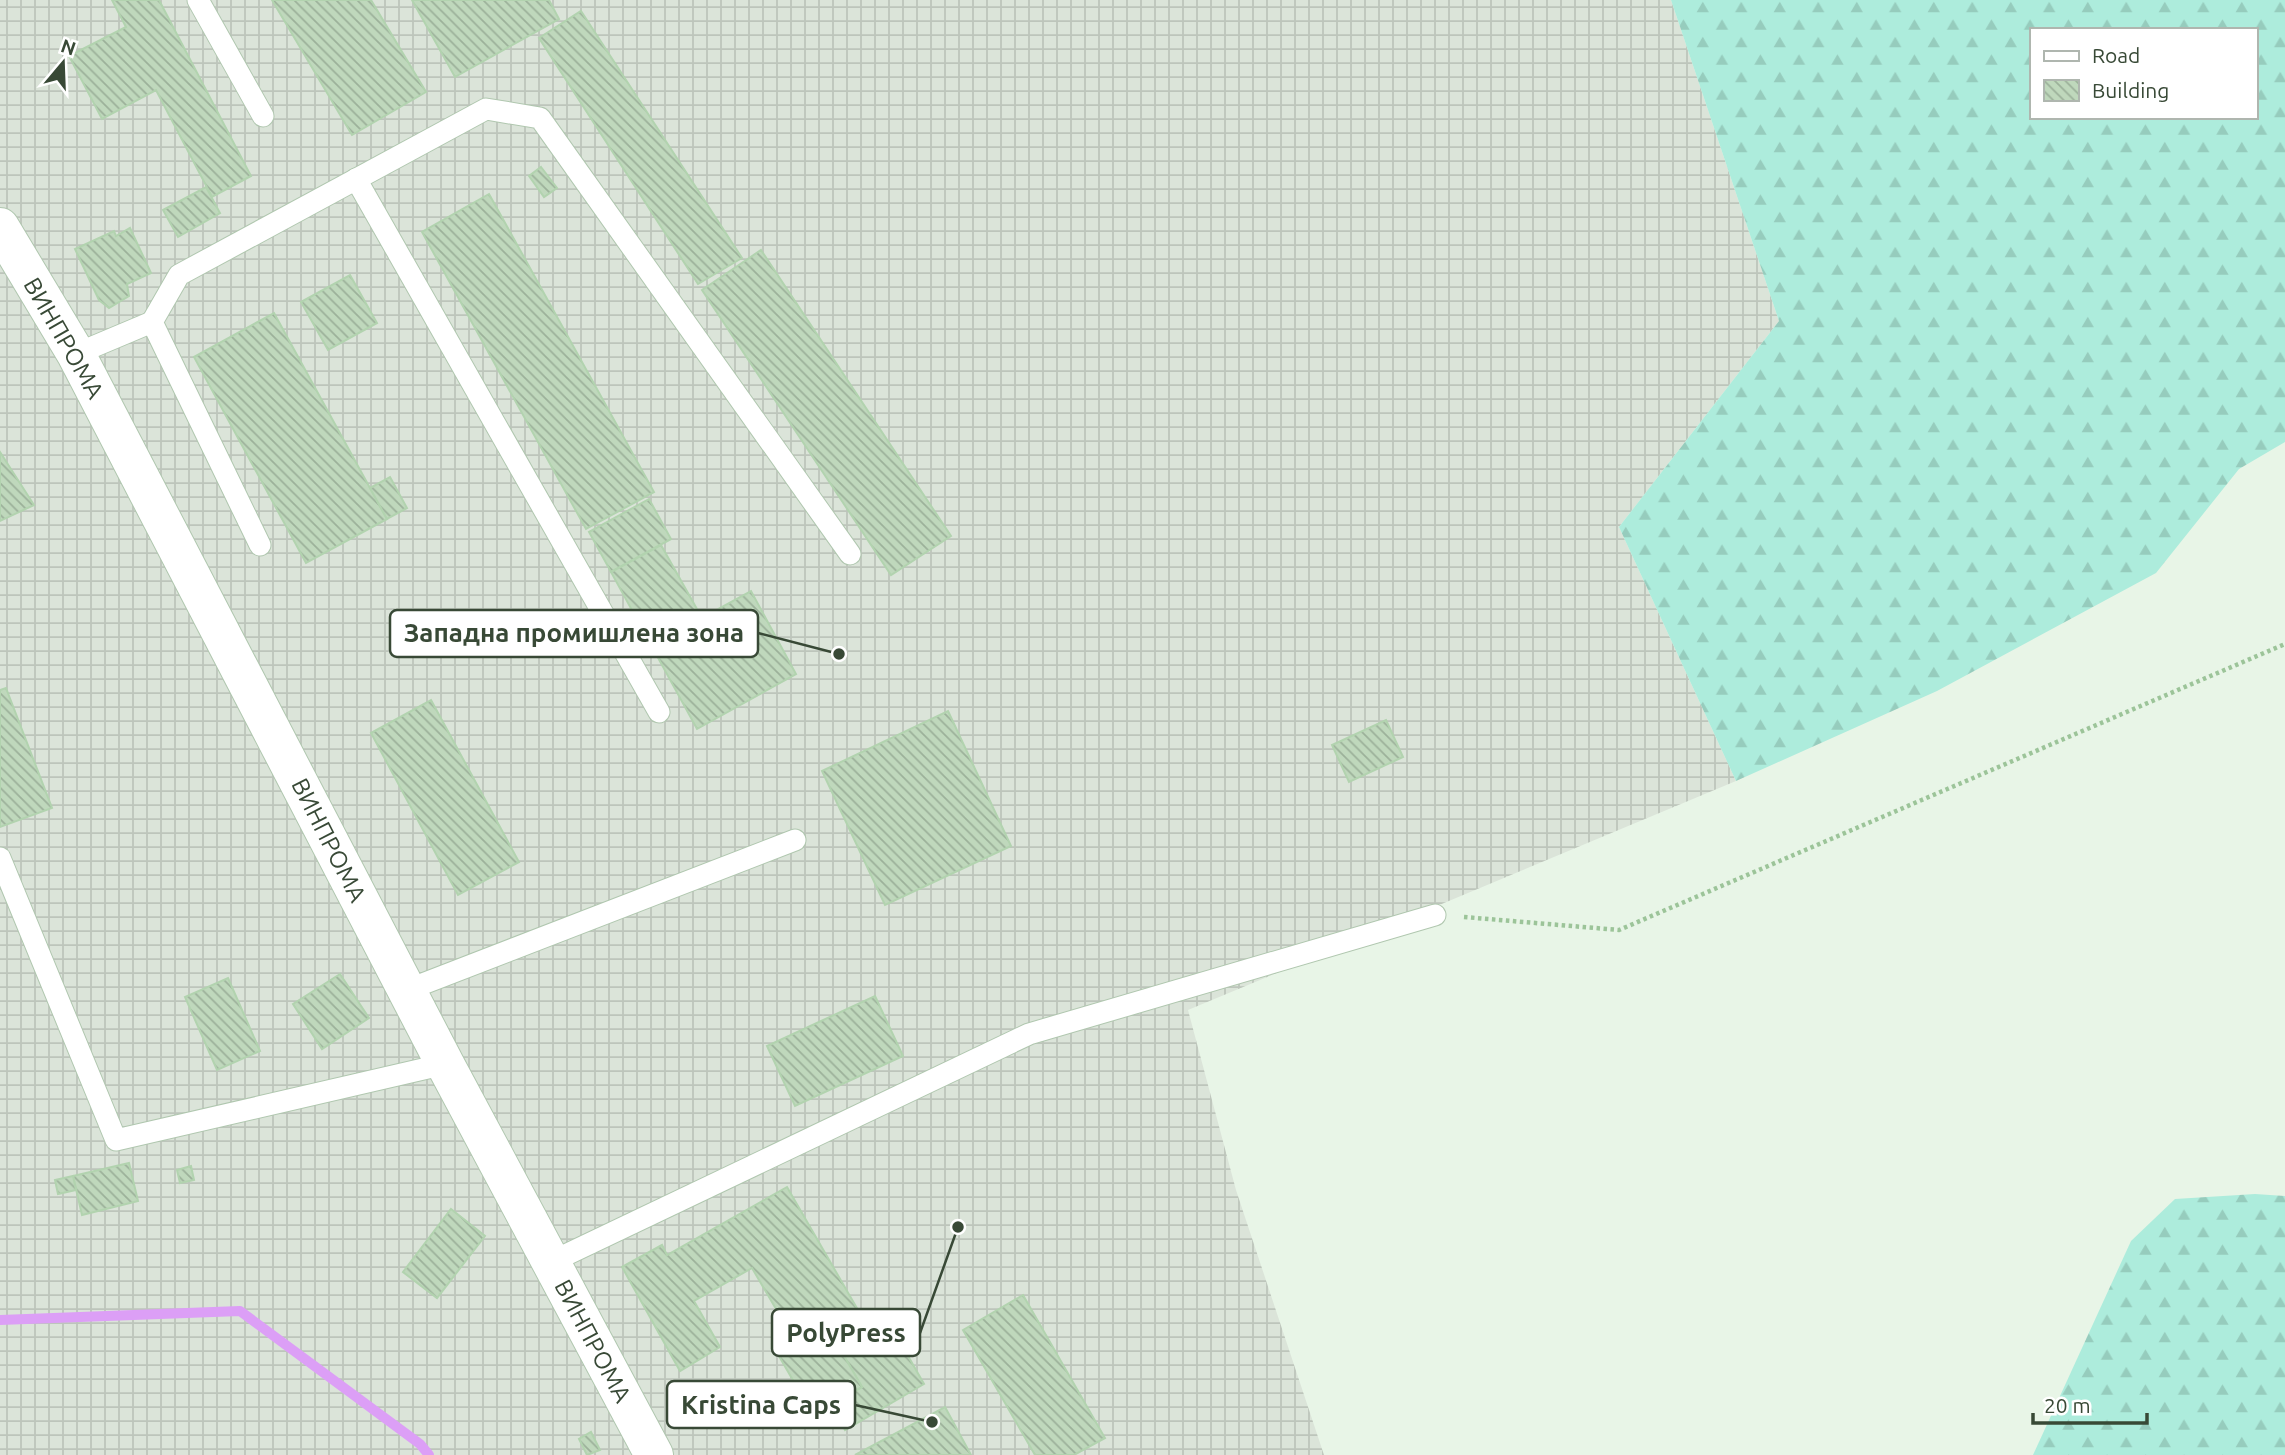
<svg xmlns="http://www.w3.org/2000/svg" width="2285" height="1455" viewBox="0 0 2285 1455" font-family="Ubuntu,sans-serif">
  <defs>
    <pattern id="industrial-grid" width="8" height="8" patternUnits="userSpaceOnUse" patternTransform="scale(1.75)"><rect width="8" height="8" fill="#dbe4d9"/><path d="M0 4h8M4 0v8" fill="none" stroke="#bdc5bb"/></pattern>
    <pattern id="forest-firs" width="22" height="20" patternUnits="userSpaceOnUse" patternTransform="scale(1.75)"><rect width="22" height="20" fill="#adecdc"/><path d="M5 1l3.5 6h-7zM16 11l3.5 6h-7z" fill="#96ccbd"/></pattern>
    <pattern id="building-back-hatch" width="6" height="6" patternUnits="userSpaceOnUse" patternTransform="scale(1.75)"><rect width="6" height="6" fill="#bfd8bc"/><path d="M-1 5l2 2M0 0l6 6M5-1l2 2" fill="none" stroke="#9cb19a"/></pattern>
  </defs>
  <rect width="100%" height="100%" fill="#e8f5e7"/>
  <polygon fill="url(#industrial-grid)" points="0,0 1671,0 1779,321 1619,527 1736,781 1188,1010 1236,1190 1324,1455 0,1455"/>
  <g fill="url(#forest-firs)" fill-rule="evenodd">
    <path d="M1671,0h614v442l-46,27 -83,104 -219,118 -201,90 -117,-254 160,-206zM2031,30h224v87h-224z"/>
    <polygon points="2255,1194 2285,1196 2285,1455 2033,1455 2131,1241 2175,1199"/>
  </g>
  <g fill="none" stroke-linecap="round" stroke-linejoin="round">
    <polyline stroke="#dc9ff6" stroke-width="10" points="0,1320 240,1311 420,1444 429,1455"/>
  </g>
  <g fill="url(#building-back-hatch)" stroke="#b2d3af" stroke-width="2">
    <polygon points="112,0 159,0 251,176 212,197 156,90 102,119 69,56 126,27"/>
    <polygon points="272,0 371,0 426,92 352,135"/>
    <polygon points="412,0 549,0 559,19 455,77"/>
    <polygon points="581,11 742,258 698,284 539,38"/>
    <polygon points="541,167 557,188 544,197 529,176"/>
    <polygon points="206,187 220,213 178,237 163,210"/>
    <polygon points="489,194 654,492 586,529 422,232"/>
    <polygon points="130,228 151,273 127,284 129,296 109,308 99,300 75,249 114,231 116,236"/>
    <polygon points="761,250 951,536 891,575 702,290"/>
    <polygon points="350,275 377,323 328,350 301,302"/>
    <polygon points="274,313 387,519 306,563 194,357"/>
    <polygon points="0,452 34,505 0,521"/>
    <polygon points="390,477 407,508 387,519 370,488"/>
    <polygon points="649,499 671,539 611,572 589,532"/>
    <polygon points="661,545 702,618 751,591 796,674 697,729 611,572"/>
    <polygon points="6,688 52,808 0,827 0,690"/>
    <polygon points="431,700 519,862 458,895 371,733"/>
    <polygon points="948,711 1011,846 885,905 822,771"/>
    <polygon points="1386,720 1403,757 1349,782 1332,745"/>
    <polygon points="340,974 369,1018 322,1049 293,1004"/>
    <polygon points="228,978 260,1051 217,1070 185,997"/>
    <polygon points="875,996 903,1056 795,1106 767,1046"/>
    <polygon points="129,1163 138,1201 82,1215 73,1176"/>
    <polygon points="191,1166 194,1180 180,1183 177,1170"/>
    <polygon points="73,1176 76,1190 58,1194 55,1180"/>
    <polygon points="787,1187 873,1336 891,1326 924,1384 845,1430 831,1404 862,1387 821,1316 790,1333 752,1268 694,1301 720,1347 680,1371 622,1267 662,1245 667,1255"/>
    <polygon points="451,1209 485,1236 437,1298 403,1272"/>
    <polygon points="1023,1295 1105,1438 1074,1455 1035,1455 963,1330"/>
    <polygon points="821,1316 862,1387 831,1404 834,1410 816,1420 772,1344"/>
    <polygon points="945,1407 971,1455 855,1455"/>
    <polygon points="591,1432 600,1450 587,1455 579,1439"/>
  </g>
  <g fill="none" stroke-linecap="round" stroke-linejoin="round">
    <g stroke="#b0c7af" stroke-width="23">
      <g id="lane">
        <polyline points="198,0 263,116"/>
        <polyline points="356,179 659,712"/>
        <polyline points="76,354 152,322"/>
        <polyline points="260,545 152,322 179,275 486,109 540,118 850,554"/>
        <polyline points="0,858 116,1140 445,1064"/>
        <polyline points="407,990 795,840"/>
        <polyline points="551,1262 1029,1034 1435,915"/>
      </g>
    </g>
    <g stroke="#b0c7af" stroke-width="40">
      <polyline id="street" points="0,227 76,354 445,1064 654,1455"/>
    </g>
    <polyline stroke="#9cc499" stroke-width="4.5" stroke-dasharray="3.5 3.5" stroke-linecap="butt" points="1464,917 1619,930 2285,644"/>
    <use href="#lane" stroke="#fff" stroke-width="21"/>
    <use href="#street" stroke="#fff" stroke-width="38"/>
  </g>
  <g text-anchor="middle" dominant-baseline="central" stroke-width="5" stroke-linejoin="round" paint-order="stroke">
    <g font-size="24" fill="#384936" stroke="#fff">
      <text transform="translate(64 338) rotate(60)">ВИНПРОМА</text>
      <text transform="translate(329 840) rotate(63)">ВИНПРОМА</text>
      <text transform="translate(593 1341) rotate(62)">ВИНПРОМА</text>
    </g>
  </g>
  <path fill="none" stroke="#384936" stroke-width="2.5" d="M839 654L758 633M958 1227L920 1333M932 1422L855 1405"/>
  <g fill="#384936" stroke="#fff" stroke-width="2.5">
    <circle cx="839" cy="654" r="7"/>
    <circle cx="958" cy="1227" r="7"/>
    <circle cx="932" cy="1422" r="7"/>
  </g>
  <g fill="#fff" stroke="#384936" stroke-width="2.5">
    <rect x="390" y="610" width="368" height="47" rx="7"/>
    <rect x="772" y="1309" width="148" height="47" rx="7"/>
    <rect x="667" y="1381" width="188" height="47" rx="7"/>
  </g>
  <g font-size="26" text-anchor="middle" font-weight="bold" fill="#384936">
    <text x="574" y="642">Западна промишлена зона</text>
    <text x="846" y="1342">PolyPress</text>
    <text x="761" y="1414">Kristina Caps</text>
  </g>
  <rect x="2030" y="28" width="228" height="91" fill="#ffffff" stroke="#afb6af" stroke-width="2"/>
  <rect x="2044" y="51" width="35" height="10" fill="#ffffff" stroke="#afb6af" stroke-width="2"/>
  <text x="2092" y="63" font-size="21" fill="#384936">Road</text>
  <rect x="2044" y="80" width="35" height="21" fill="url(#building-back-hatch)" stroke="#afb6af" stroke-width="2"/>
  <text x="2092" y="98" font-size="21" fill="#384936">Building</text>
  <g transform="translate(63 63) rotate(19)" stroke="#ffffff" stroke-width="5" paint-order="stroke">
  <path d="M0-5L12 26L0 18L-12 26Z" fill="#384936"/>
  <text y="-10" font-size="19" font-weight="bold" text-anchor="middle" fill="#384936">N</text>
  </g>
  <path d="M2033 1413v10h114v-10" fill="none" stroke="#384936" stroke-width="3.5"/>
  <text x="2044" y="1413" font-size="21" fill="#384936" stroke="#ffffff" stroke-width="5" paint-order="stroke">20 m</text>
</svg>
